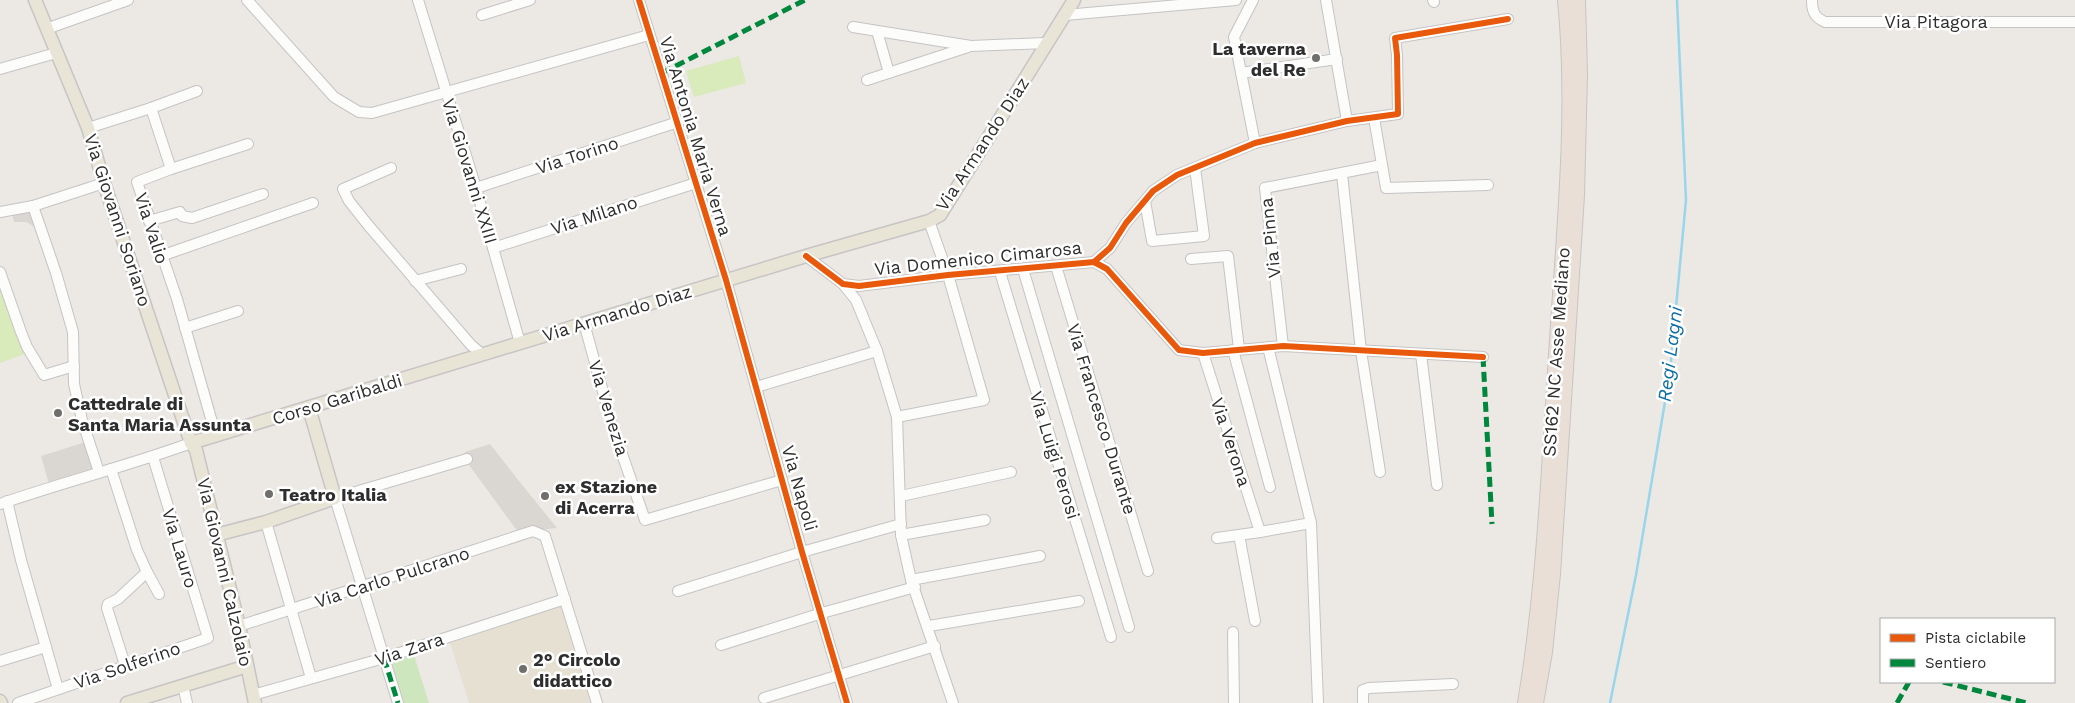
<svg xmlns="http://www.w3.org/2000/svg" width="2075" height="703" viewBox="0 0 2075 703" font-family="'Work Sans',sans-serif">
  <rect width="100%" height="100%" fill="#ece8e4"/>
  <polygon fill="#e6e0d3" points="565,599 597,703 469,703 448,636"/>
  <polygon fill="#cee6be" points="414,655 429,703 403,703 391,662"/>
  <g fill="#d9eabb">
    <polygon points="739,56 746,83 694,97 686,71"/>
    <polygon points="0,283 25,354 0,363"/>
  </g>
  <g fill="#dad6d2">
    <polygon points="33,206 35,227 26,222 14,222 11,210"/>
    <polygon points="89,441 98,469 49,484 41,456"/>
    <polygon points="490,444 519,481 557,528 518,532 469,465 465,452"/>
  </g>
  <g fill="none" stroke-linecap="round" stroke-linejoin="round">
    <polyline stroke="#99d6ec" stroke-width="2.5" points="1610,703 1636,575 1670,372 1686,200 1677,0"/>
    <g stroke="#c5c4c5" stroke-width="12">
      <g id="minor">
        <polyline points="247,0 334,97 359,112 372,113 649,35"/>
        <polyline points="418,0 476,188 520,343"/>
        <polyline points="639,0 726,280 802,552 847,703"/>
        <polyline points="1253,0 1234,37 1255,143"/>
        <polyline points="1326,0 1347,121"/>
        <polyline points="1433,0 1434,2"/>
        <path d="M1812,0c0,11 2,17 13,22h250"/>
        <polyline points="482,15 530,0"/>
        <polyline points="1065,15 1236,0"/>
        <polyline points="853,27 971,46 1046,43"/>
        <polyline points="46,29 128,0"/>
        <polyline points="877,31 889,73"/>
        <polyline points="0,69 56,53"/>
        <polyline points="1241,73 1337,59"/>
        <polyline points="867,80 968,47"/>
        <polyline points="151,108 171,169"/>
        <polyline points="1374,118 1386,188 1488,185"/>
        <polyline points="88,128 151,108 197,91"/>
        <polyline points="391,168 343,189 349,201 368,225 471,345 482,354"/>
        <polyline points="1342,174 1361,351 1380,472"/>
        <polyline points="476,188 678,122"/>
        <polyline points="1145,201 1152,241 1204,236 1195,168"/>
        <polyline points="33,206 56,273 73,332 74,384 82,420 99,472"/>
        <polyline points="0,212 33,206 104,183"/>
        <polyline points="149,221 180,212 182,216 192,218 263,194"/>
        <polyline points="493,248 696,183"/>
        <polyline points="161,256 313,203"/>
        <polyline points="806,256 843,284 859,286 948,275 1094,262 1107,269 1179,350 1203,353 1283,346 1483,357"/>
        <polyline points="1191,259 1228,256 1239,349"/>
        <polyline points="1094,262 1110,248 1126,223 1153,191 1177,175 1255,143 1347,121 1398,114 1397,55 1395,38 1508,19"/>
        <polyline points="1056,266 1148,571"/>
        <polyline points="1023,269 1129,627"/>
        <polyline points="0,272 21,332 27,347 44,375 74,366"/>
        <polyline points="1000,272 1111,637"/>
        <polyline points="415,281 461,269"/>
        <polyline points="843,284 856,300 877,351 897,417 901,535 911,580 953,703"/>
        <polyline points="584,323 613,428 645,520 782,480"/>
        <polyline points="185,328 238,311"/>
        <polyline points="1283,346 1265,188 1382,165"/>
        <polyline points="1268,347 1311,523"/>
        <polyline points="1233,350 1270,487"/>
        <polyline points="1203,353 1260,532 1311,523 1318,703"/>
        <polyline points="1421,354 1437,485"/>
        <polyline points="756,387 877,351"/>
        <polyline points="897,417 984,400 948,275 929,221"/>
        <polyline points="216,436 177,299 137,182 171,169 248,144"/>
        <polyline points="111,469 137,550 147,572 118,599 108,604 107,608 125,665"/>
        <polyline points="901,496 1011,472"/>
        <polyline points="7,501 21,560 58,689"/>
        <path d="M0,504c63,-22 128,-38 191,-61"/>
        <polyline points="266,522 311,678"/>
        <polyline points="901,535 985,520"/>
        <polyline points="1239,535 1255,621"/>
        <polyline points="1217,538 1260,532"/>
        <polyline points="147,572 159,594"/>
        <polyline points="911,580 1040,556"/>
        <polyline points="678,591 802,552 901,524"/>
        <polyline points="239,626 533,531 545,536 597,703"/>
        <polyline points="929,626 1079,601"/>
        <polyline points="1233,632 1234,703"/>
        <polyline points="721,645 822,613 915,587"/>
        <polyline points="0,661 46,647"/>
        <polyline points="183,686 187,703"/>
        <polyline points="253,695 384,658 565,599"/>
        <polyline points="764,698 935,646"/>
        <polyline points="18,703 208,638 153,457"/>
        <polyline points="398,703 335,498 467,459"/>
        <polyline points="1363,703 1363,690 1369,688 1453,684"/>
      </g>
    </g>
    <g stroke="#c6c5c4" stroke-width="15">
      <g id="major">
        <polyline points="35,0 88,128 104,183 191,443 196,450 239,626 255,703"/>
        <polyline points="191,443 806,256 929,221 940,215 945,207 1074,0"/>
        <polyline points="216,535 266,522 335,498 309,408"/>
        <polyline points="0,701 1,703"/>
        <polyline points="127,703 247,666"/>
      </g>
    </g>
    <g stroke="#c6c5c4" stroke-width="16">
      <g id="highway">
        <path d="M1525,703c20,-120 24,-243 32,-364 7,-111 19,-228 8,-339"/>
        <polyline points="1536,703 1545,652 1553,574 1577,195 1580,74 1578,0"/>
      </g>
    </g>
    <use href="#minor" stroke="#fcfcfb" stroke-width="10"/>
    <use href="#major" stroke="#e8e4d6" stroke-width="12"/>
    <use href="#highway" stroke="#eadfd6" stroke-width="14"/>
    <g stroke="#00873e" stroke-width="5" stroke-dasharray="10 5" stroke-linecap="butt">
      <polyline points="662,73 805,0"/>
      <polyline points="1483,357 1492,524"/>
      <polyline points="384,658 398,703"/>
      <polyline points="1943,682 2027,703"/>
      <polyline points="1897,703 1909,682"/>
    </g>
    <g stroke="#fff" stroke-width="9">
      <g id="cycleway">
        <polyline points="639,0 726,280 802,552 847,703"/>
        <polyline points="806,256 843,284 859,286 948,275 1094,262 1107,269 1179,350 1203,353 1283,346 1483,357"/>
        <polyline points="1094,262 1110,248 1126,223 1153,191 1177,175 1255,143 1347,121 1398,114 1397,55 1395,38 1508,19"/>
      </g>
    </g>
    <use href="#cycleway" stroke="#e8590c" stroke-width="6"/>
  </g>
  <g fill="#706f6e" stroke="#fff" stroke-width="2">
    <circle cx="1316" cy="58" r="5"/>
    <circle cx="58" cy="413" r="5"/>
    <circle cx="269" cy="494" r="5"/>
    <circle cx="545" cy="496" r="5"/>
    <circle cx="523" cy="669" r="5"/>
  </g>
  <g text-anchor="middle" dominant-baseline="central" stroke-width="5" stroke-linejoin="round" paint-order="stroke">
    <g font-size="18" fill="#2e2e2e" stroke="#fff">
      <text x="1936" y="21">Via Pitagora</text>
      <text transform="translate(696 136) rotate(73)">Via Antonia Maria Verna</text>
      <text transform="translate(982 144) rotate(-57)">Via Armando Diaz</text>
      <text transform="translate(577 155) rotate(-18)">Via Torino</text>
      <text transform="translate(470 171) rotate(73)">Via Giovanni XXIII</text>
      <text transform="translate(594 215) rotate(-18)">Via Milano</text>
      <text transform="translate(118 220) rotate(72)">Via Giovanni Soriano</text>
      <text transform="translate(152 228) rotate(72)">Via Valio</text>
      <text transform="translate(1270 238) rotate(-96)">Via Pinna</text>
      <text transform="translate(978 258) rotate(-6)">Via Domenico Cimarosa</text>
      <text transform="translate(617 313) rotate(-17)">Via Armando Diaz</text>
      <text transform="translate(1556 352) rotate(-86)">SS162 NC Asse Mediano</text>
      <text transform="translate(337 399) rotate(-17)">Corso Garibaldi</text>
      <text transform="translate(609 408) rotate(73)">Via Venezia</text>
      <text transform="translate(1102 419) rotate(73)">Via Francesco Durante</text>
      <text transform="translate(1231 442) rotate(72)">Via Verona</text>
      <text transform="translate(1055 455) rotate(73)">Via Luigi Perosi</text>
      <text transform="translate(800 488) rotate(74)">Via Napoli</text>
      <text transform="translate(180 548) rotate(73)">Via Lauro</text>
      <text transform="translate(225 572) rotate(77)">Via Giovanni Calzolaio</text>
      <text transform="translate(392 577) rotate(-18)">Via Carlo Pulcrano</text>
      <text transform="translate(409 649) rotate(-18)">Via Zara</text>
      <text transform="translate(127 665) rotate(-19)">Via Solferino</text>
    </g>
    <g font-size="18" font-weight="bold" fill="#2e2e2e" stroke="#fff" text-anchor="start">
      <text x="1306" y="48" text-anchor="end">La taverna<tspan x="1306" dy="21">del Re</tspan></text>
      <text x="68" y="403">Cattedrale di<tspan x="68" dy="21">Santa Maria Assunta</tspan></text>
      <text x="555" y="486">ex Stazione<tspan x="555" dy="21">di Acerra</tspan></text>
      <text x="279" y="494">Teatro Italia</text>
      <text x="533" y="659">2° Circolo<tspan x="533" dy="21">didattico</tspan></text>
    </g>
    <g font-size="19" font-style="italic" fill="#0d6fa3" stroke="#fff">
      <text transform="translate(1670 354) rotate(-83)">Regi Lagni</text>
    </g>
  </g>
  <rect x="1880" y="618" width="175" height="65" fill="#ffffff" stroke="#ababab"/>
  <rect x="1890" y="634" width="25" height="8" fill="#e8590c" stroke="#ababab"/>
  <text x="1925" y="643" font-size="15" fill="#2e2e2e">Pista ciclabile</text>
  <rect x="1890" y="659" width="25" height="8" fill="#00873e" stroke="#ababab"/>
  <text x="1925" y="668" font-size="15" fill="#2e2e2e">Sentiero</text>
</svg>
